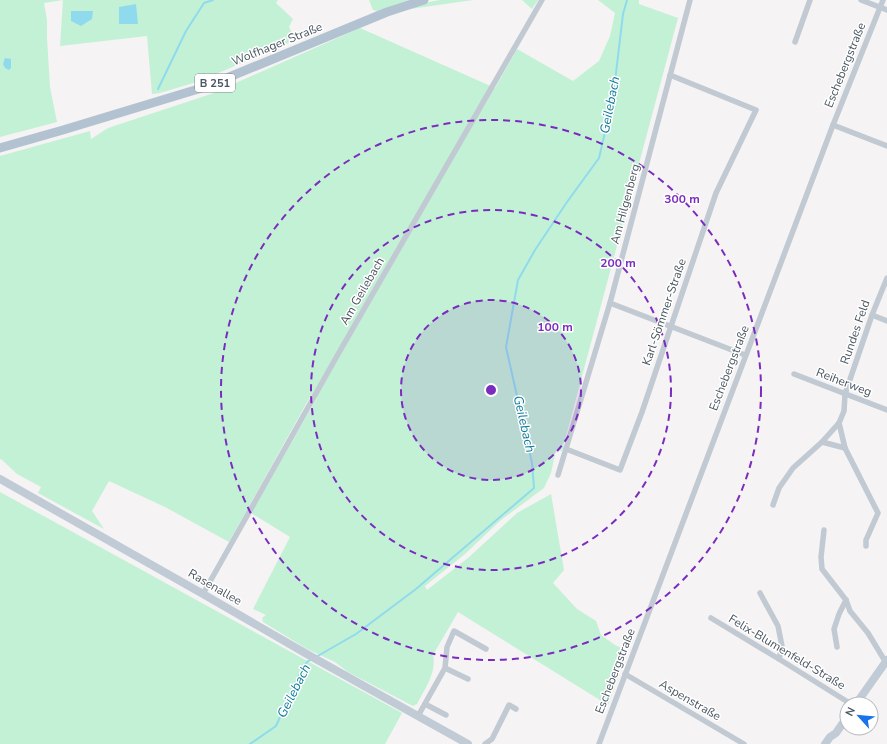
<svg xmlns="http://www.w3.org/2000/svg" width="887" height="744" viewBox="0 0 887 744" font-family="'Nunito Sans',sans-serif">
  <rect width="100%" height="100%" fill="#f5f3f3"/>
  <g fill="#c3f1d5">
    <polygon points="0,0 278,0 276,3 293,19 289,27 295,40 200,81 160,93 152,94 147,36 60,46 63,0 44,3 47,20 47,38 50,87 57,122 0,137"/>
    <polygon points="369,0 409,0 377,11 373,10"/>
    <polygon points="440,0 473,0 410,9 424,3"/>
    <polygon points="522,0 538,0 532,9"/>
    <path d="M598,0h41v4l39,14 -116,433 -6,-1 -5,23 -7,15 -43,32 -36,34 -40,32 2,4 41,-32 49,-45 34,-19 13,76 -11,13 24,26 19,12 5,14 14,10 13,6 -20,54 -150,-93 -25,43c4,18 -8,33 -16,49l-4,2 -65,-34 -13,-10 -28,-13 -44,-27 -1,-4 4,-3 -13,-6 37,-72 -39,-24 66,-115 -6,-3 -82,147 -64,-35 -56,-26 -17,30 12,18 -66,-36 3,-6 -24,-13 -16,-15 -1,1v-304l90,-25 1,8 17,-11 103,-34 149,-66 135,60 22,-39 56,32 26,-20 11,-25 5,-23z"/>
    <polygon points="0,492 402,713 385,744 0,744"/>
  </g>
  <g fill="#90daee">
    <polygon points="136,4 138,24 119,24 119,7"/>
    <polygon points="71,11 93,11 92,19 81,26 71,21"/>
    <polygon points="5,58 11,59 11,68 9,70 5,68 3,64"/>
  </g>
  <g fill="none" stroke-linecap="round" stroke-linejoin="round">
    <g stroke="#90daee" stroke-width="2">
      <polyline points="158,89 186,31 204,3 213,0"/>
      <polyline points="316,657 356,634 416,589 534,488 532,463 506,347 518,280 535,250 567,202 599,158 613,98 623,14 627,0"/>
      <polyline points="250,744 276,726 298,677 307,662 310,660"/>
    </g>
    <g stroke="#c1cad2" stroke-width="5.5">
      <polyline points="861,0 887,10"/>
      <polyline points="795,42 810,0"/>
      <polyline points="833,125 887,146"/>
      <polyline points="610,303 745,355"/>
      <polyline points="872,315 887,321"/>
      <polyline points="794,374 887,410"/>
      <polyline points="839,423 845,448 878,513 866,540 866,546"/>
      <polyline points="822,442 845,448"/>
      <polyline points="566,449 620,470 642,412 716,193 756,110 670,75"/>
      <polyline points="558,475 610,303 690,0"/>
      <polyline points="773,505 779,488 793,468 822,442 839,423 844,411 845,394 872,315 887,278"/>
      <polyline points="824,530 821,557 822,569 846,600 850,611 868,633 885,661"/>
      <polyline points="760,593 778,626 782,646 779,659"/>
      <polyline points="203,594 337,356 542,0"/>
      <polyline points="711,618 779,659 851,704"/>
      <polyline points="837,647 834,629 839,614 846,600"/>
      <polyline points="445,668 468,679"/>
      <polyline points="625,674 744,744"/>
      <polyline points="425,704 446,715"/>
      <polyline points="418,716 445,668 447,647 454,631 486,649"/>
      <polyline points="485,744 492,739 509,705 516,709"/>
      <polyline points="599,744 833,125 883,0"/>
    </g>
    <g stroke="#c1cbd6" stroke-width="8">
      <polyline points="0,479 203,594 305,653 468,744"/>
      <polyline points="856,704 887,660"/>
      <polyline points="825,744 830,737 836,733 847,717"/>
    </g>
    <polyline stroke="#b3c2d1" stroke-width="9" points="0,148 63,130 205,87 387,12 424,0"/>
  </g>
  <circle cx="491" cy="390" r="90" fill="#7b2cbf" fill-opacity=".12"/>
  <g fill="none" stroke="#7b2cbf" stroke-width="2" stroke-dasharray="7 5">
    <circle cx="491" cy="390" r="90"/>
    <circle cx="491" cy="390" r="180"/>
    <circle cx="491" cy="390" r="270"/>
  </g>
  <g text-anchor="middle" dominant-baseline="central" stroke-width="3" stroke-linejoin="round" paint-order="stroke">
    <rect fill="#fff" stroke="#808990" stroke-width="1" x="195" y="74" width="40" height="18" rx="3"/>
    <g font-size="11" font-weight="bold" fill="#4a5661">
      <text x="215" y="83">B 251</text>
    </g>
    <g font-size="12" fill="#4a5661" stroke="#fff">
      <text transform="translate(277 44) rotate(-22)">Wolfhager Straße</text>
      <text transform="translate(845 65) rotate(-68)">Eschebergstraße</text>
      <text transform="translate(625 204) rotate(-75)">Am Hilgenberg</text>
      <text transform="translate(362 291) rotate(-60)">Am Geilebach</text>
      <text transform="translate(664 312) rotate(-71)">Karl-Sömmer-Straße</text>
      <text transform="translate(855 332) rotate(-71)">Rundes Feld</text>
      <text transform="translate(729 368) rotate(-69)">Eschebergstraße</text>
      <text transform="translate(844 382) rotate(21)">Reiherweg</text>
      <text transform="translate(215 587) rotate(30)">Rasenallee</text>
      <text transform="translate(787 652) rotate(31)">Felix-Blumenfeld-Straße</text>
      <text transform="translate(615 671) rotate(-69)">Eschebergstraße</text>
      <text transform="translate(690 700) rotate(30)">Aspenstraße</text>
    </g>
    <g font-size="13" font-style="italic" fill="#0c7c9b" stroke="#fff">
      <text transform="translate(610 105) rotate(-79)">Geilebach</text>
      <text transform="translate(524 424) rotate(77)">Geilebach</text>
      <text transform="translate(294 691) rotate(-63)">Geilebach</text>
    </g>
  </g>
  <circle cx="491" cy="390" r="6" fill="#7b2cbf" stroke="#fff" stroke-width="2"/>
  <g font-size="12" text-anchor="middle" font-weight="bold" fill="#7b2cbf" stroke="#fff" stroke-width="3" stroke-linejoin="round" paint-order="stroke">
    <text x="682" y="203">300 m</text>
    <text x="618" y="267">200 m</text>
    <text x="555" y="331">100 m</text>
  </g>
  <g transform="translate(859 716) rotate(297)"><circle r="19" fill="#ffffff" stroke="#b7bbc0"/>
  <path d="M0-3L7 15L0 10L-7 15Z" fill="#1a73e8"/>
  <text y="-6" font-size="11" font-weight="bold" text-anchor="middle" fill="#4a5661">N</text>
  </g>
</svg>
